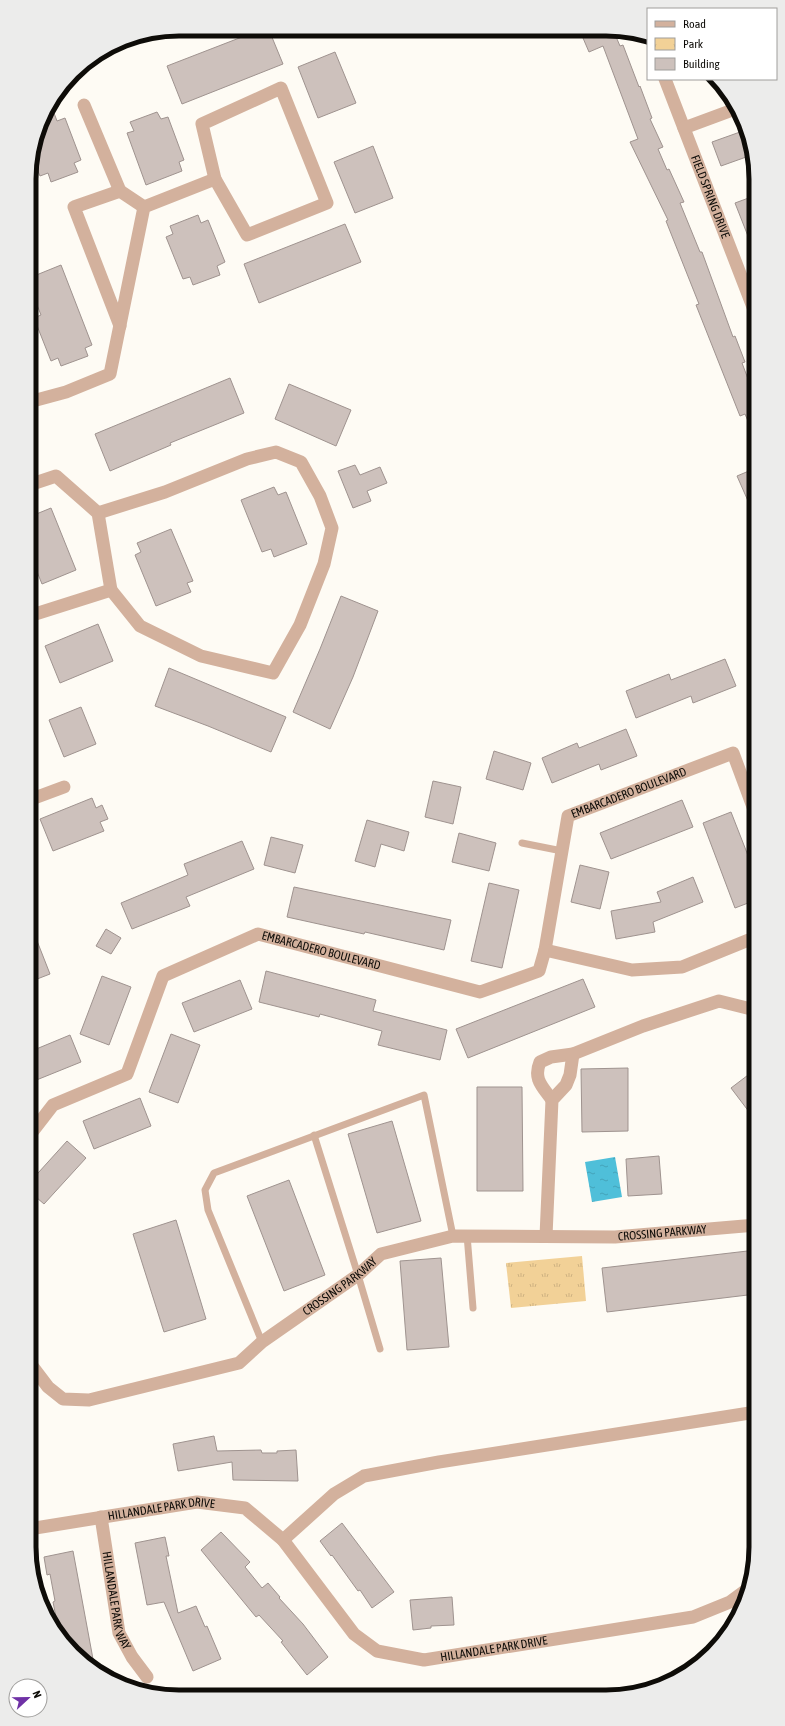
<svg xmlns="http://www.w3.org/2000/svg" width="785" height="1726" viewBox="0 0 785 1726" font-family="'Asap Condensed',sans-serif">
  <defs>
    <pattern id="park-tufts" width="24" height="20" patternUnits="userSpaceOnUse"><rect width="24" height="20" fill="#f2d197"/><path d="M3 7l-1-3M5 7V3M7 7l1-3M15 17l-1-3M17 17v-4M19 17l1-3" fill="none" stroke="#ceb281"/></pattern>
    <pattern id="water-ripples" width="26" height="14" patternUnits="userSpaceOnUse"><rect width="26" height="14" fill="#4fbfd9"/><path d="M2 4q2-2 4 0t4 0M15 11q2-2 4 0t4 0" fill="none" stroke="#44a3b9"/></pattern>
  </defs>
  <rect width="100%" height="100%" fill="#fefbf4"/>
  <polygon fill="url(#park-tufts)" points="582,1256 586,1301 511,1308 506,1263"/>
  <polygon fill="url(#water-ripples)" points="615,1157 622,1197 592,1202 585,1162"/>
  <g fill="#cdc1bc" stroke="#9f938f">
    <polygon points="260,30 269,30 283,64 182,104 167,66"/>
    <polygon points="580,31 614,32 620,46 623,45 639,87 640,86 652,118 650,119 663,147 658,149 667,170 669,169 684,202 680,203 700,252 702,252 733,337 735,336 745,362 742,363 756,400 756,440 745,414 740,416 696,305 699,304 666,221 668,220 630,142 638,139 603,46 589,52"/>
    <polygon points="335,52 356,103 318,118 298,67"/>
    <polygon points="157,112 161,119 168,117 184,160 179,162 182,171 146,185 127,133 134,131 130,122"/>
    <polygon points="54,113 57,121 65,118 81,160 74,163 78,172 51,182 48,173 40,176 32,157 43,117"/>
    <polygon points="740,132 749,156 721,166 712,142"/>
    <polygon points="373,146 393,198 355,213 334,162"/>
    <polygon points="754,196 756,203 755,254 735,203"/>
    <polygon points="198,215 201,223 208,220 225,262 217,266 220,275 193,285 190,277 183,279 166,237 173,234 170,226"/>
    <polygon points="345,224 361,262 259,303 244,264"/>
    <polygon points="61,265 92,345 85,348 88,356 61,366 58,358 51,361 34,318 41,315 29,285 29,278"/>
    <polygon points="230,378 244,413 170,443 171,445 110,471 95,434"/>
    <polygon points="289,384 351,410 336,446 275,419"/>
    <polygon points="355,465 360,475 380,467 387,483 367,491 371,501 353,508 338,471"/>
    <polygon points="756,468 756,519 737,476"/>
    <polygon points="274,487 278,495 286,492 307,544 274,557 271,549 262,552 241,500"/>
    <polygon points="51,508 76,570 42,584 29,552 29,517"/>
    <polygon points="171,529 193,581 187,583 191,592 156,606 135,555 141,552 137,543"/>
    <polygon points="341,596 378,611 353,677 330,729 293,712 320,649"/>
    <polygon points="98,624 113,661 60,683 45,646"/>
    <polygon points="725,659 736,686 693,703 691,696 636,718 626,691 669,674 671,680"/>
    <polygon points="169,668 286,717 271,752 208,726 155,706"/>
    <polygon points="81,707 96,744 64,757 49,720"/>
    <polygon points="626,729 637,756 601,770 599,764 552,783 542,758 577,743 579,748"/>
    <polygon points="494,751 531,763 523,790 486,779"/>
    <polygon points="433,781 461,787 453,824 425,817"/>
    <polygon points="92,798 96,808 102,805 108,819 100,822 104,831 53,851 40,819"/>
    <polygon points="682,800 693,827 611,859 600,833"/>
    <polygon points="731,812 756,876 756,900 735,908 703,823"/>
    <polygon points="367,820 409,832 404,851 381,844 375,867 355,861"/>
    <polygon points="459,833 496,843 489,871 452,862"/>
    <polygon points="271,837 303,845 295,873 264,865"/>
    <polygon points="242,841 254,869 186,897 190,906 132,929 121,903 188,875 184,864"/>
    <polygon points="580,865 609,872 600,909 571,902"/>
    <polygon points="693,877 703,902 653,922 655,932 616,939 611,911 661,902 657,892"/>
    <polygon points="489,883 519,890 502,968 471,961"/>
    <polygon points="294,887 451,920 444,950 365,932 364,934 287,917"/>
    <polygon points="30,923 50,974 32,981 29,975"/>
    <polygon points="106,929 121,938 111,954 96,946"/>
    <polygon points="266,971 376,1000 373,1011 447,1030 440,1060 378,1045 382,1031 320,1014 319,1017 259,1002"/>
    <polygon points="102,976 131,987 109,1045 80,1034"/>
    <polygon points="583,979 595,1007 468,1058 456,1029"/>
    <polygon points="240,980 252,1009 194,1032 182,1003"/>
    <polygon points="171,1034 200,1045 178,1103 149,1092"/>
    <polygon points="70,1035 81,1062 29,1083 29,1052"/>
    <polygon points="628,1068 628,1131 582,1132 581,1069"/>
    <polygon points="756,1069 756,1121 731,1088"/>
    <polygon points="477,1087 522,1087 523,1191 477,1191"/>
    <polygon points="140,1098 151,1126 94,1149 83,1121"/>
    <polygon points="392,1121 421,1221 377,1233 348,1134"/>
    <polygon points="67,1141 86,1158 44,1204 29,1191 29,1183"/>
    <polygon points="659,1156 662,1194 628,1196 626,1159"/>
    <polygon points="289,1180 325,1275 284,1291 247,1196"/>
    <polygon points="176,1220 206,1319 164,1332 133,1234"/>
    <polygon points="756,1250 756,1294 607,1312 602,1268"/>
    <polygon points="441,1258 449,1347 407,1350 400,1261"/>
    <polygon points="214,1436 217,1451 261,1450 262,1453 277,1453 277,1451 296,1450 298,1481 233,1480 232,1462 178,1471 173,1444"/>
    <polygon points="342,1523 394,1592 372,1608 360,1590 358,1591 332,1555 331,1556 320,1541"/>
    <polygon points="221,1532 250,1562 245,1567 262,1588 268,1583 280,1597 279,1598 303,1624 328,1657 307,1675 281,1642 283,1641 259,1615 256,1617 201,1550"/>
    <polygon points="165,1537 169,1556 166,1556 178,1613 196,1606 205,1627 207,1626 221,1659 193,1671 164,1602 147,1605 135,1543"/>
    <polygon points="73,1551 93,1659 81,1661 60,1637 53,1602 55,1601 50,1574 47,1575 44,1557"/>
    <polygon points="452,1597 454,1625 431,1626 431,1628 413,1630 410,1600"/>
  </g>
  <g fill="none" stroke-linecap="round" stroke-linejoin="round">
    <g stroke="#d3b19d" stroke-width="7">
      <polyline points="29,379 37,400"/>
      <polyline points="522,843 562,851"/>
      <polyline points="314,1135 358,1275 380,1349"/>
      <polyline points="467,1235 473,1308"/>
      <polyline points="262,1342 208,1210 205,1190 214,1173 424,1095 453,1236"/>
    </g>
    <g stroke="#d3b19d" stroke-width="13">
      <path id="s1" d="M665,79l91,236"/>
      <polygon points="281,88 327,203 247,235 215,179 202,124"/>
      <polyline points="84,105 120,191"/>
      <polyline points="684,128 738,108"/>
      <polyline points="120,326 74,207 120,191 144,207"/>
      <polyline points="29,402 66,392 110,374 144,207 215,179"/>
      <polyline points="98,513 165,492 247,459 276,452 301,462 320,496 332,528 324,564 300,625 273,673 201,656 140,626 111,590"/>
      <polyline points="29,616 111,590 98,513 56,476 29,485"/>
      <polyline points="29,800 64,787"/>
      <path id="s2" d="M545,950l23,-134 165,-63 23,62"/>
      <path d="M552,1100c-10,-14 -19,-21 -12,-38l11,-5 22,-3 70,-28 76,-25 32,8 5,2"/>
      <path id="s3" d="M29,1136l24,-31 74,-31 36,-98 95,-42 222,58 59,-21 6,-21 87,20 50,-3 74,-30"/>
      <polyline points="546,1236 552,1100 566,1085 570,1075 573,1054"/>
      <path id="s4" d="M29,1362l19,25 15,12 26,1 150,-37 23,-21 96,-67 23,-21 72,-18 162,1 141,-12"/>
      <path id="s5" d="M101,1517l18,116 13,24 15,20"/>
      <path id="s6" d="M29,1529l168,-27 48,6 38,32 51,-46 30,-18 75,-14 317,-50"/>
      <path id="s7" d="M283,1540l71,94 23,17 47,9 269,-43 37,-15 19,-14"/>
    </g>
  </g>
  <g text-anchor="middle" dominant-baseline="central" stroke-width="3.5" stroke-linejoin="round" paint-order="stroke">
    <g font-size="12" fill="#0e0c08" stroke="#fff">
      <text stroke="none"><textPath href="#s1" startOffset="126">FIELD SPRING DRIVE</textPath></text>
      <text stroke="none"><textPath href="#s2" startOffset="201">EMBARCADERO BOULEVARD</textPath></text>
      <text stroke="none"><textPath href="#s3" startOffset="393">EMBARCADERO BOULEVARD</textPath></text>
      <text stroke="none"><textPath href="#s4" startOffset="694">CROSSING PARKWAY</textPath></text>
      <text stroke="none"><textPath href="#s4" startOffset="358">CROSSING PARKWAY</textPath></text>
      <text stroke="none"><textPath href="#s6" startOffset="134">HILLANDALE PARK DRIVE</textPath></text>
      <text stroke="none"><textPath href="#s5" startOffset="85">HILLANDALE PARK WAY</textPath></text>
      <text stroke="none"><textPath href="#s7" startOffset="265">HILLANDALE PARK DRIVE</textPath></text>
    </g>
  </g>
  <path d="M0 0H785V1726H0ZM179 36H606A143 143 0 0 1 749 179V1547A143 143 0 0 1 606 1690H179A143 143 0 0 1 36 1547V179A143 143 0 0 1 179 36Z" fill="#ececeb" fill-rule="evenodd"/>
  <path fill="none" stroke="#0e0c08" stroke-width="5" d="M179 36H606A143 143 0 0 1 749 179V1547A143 143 0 0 1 606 1690H179A143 143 0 0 1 36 1547V179A143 143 0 0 1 179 36Z"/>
  <rect x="647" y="8" width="130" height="72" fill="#ffffff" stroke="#9f9e9c"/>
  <rect x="655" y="21" width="20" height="6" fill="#d3b19d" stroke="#9f9e9c"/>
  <text x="683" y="28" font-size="12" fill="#0e0c08">Road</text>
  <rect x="655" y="38" width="20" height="12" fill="url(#park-tufts)" stroke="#9f9e9c"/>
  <text x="683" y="48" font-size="12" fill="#0e0c08">Park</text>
  <rect x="655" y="58" width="20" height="12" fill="#cdc1bc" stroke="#9f9e9c"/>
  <text x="683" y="68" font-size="12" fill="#0e0c08">Building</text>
  <g transform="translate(28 1698) rotate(68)"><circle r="19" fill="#ffffff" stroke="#9f9e9c"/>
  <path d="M0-3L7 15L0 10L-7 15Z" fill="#6f31a6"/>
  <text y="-6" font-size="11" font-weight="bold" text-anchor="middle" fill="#0e0c08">N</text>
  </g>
</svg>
